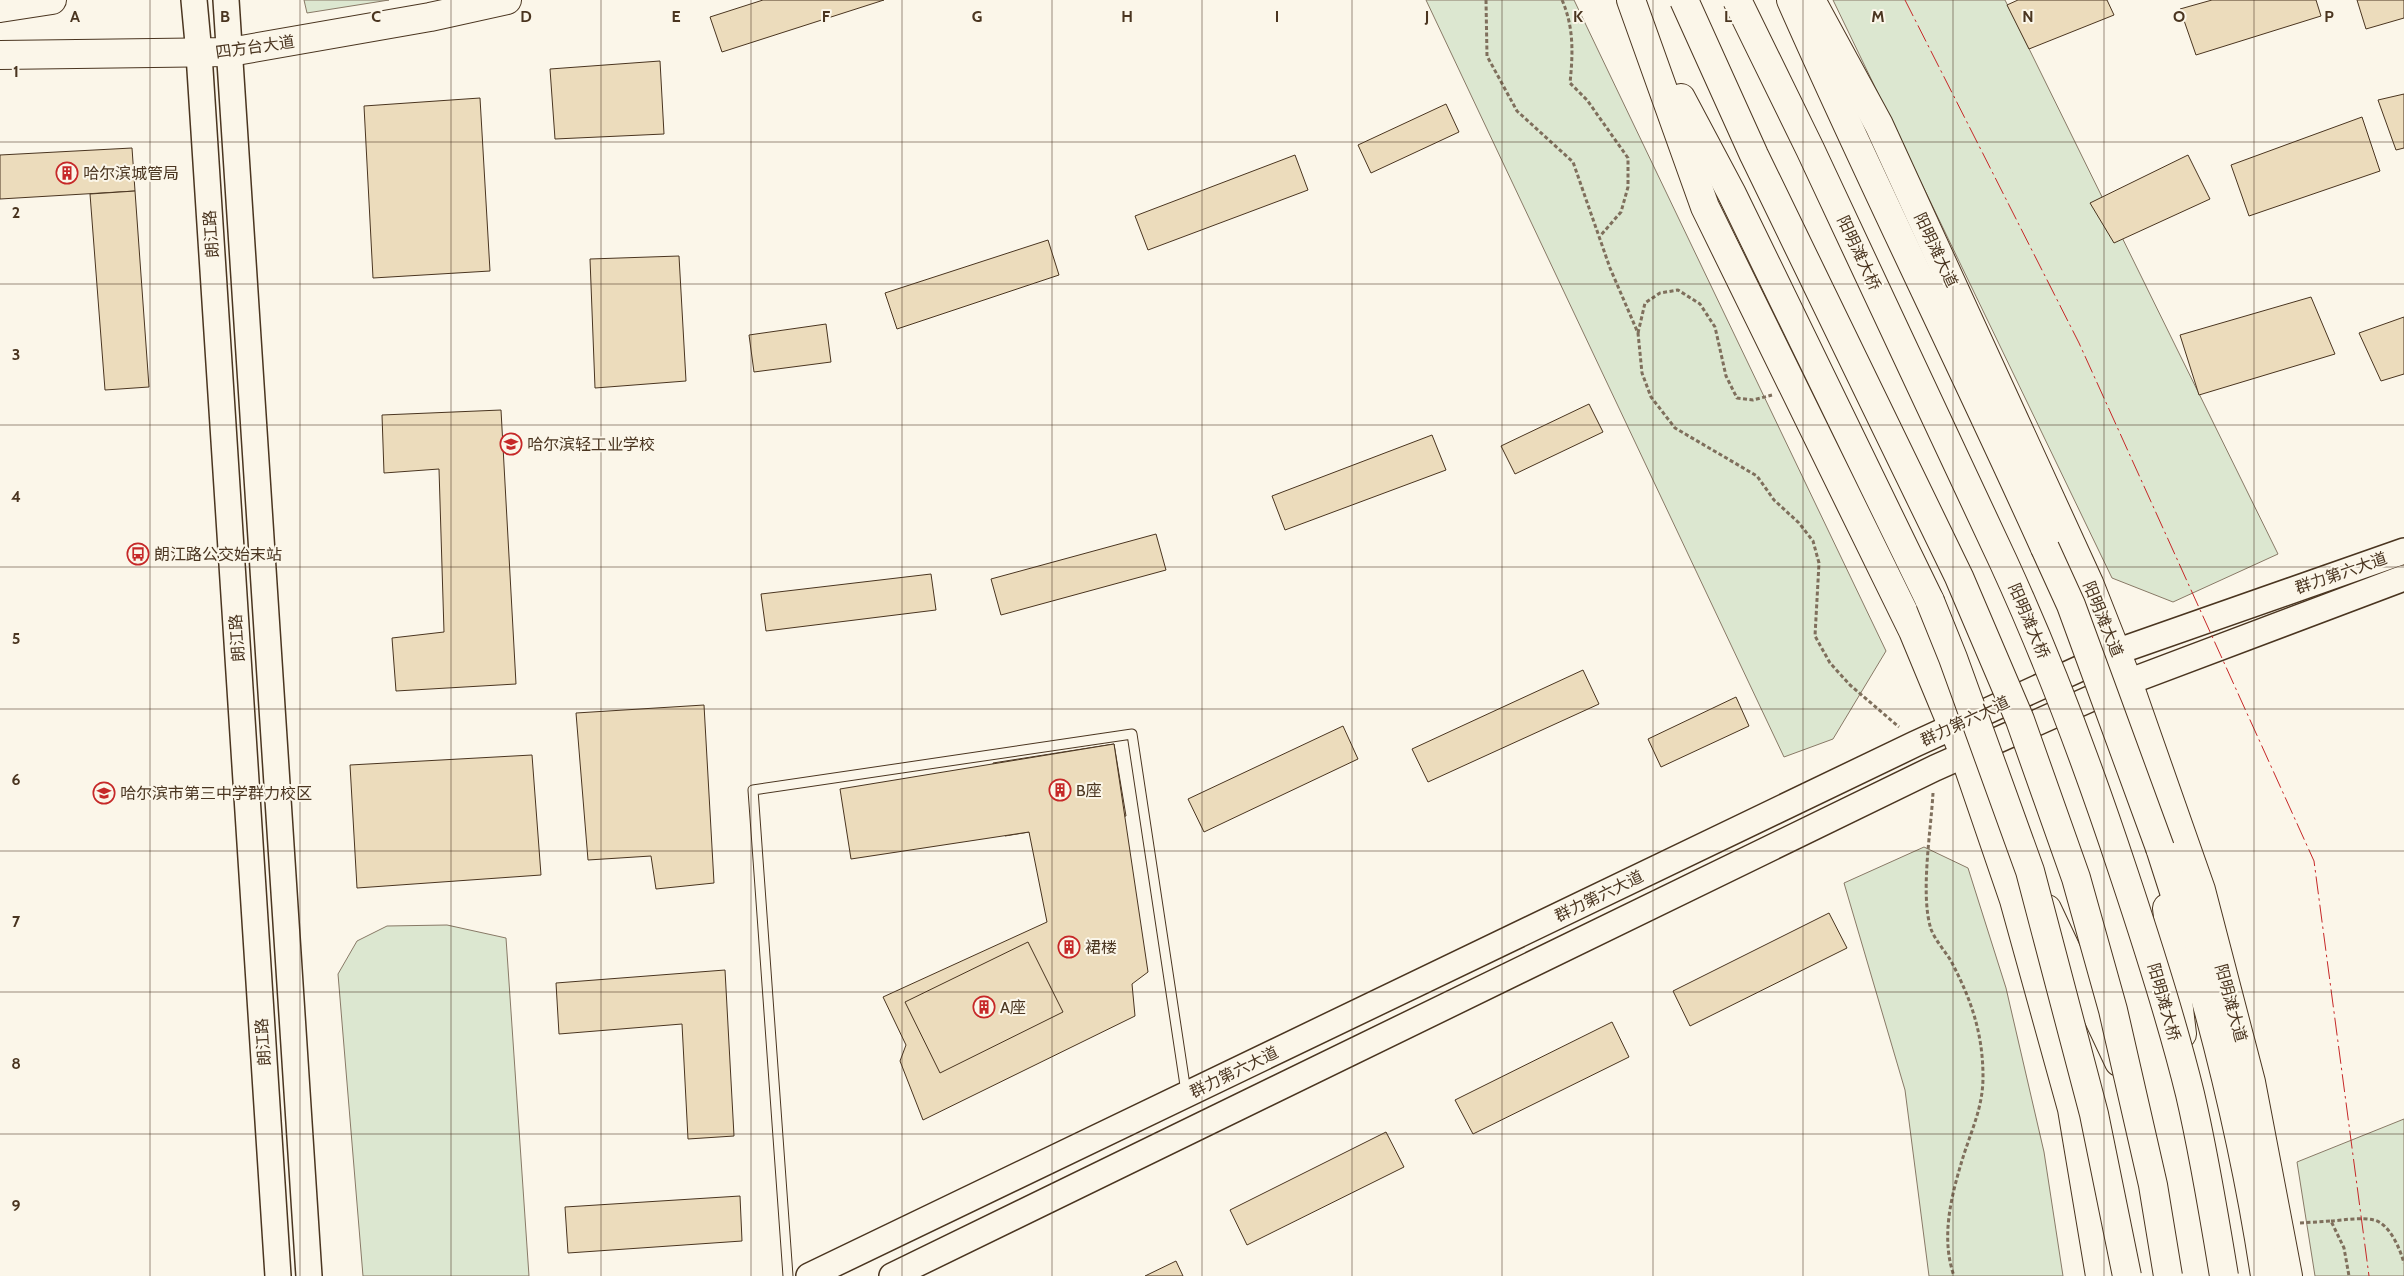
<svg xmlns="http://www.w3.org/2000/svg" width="2404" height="1276" viewBox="0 0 2404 1276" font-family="Cabin,'Noto Sans SC',sans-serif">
  <rect width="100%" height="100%" fill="#fbf6e9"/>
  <g fill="#dce7d0" stroke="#887966">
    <polygon points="304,0 389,0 307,13"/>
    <polygon points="1426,0 1574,0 1886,651 1833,739 1784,757"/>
    <polygon points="1833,0 2005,0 2278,554 2173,602 2112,578"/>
    <polygon points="1924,847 1968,868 2006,988 2044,1152 2063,1276 1929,1276 1905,1090 1844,883"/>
    <polygon points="447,925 506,938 529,1276 363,1276 338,974 357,941 387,926"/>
    <polygon points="2404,1119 2404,1276 2315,1276 2297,1162"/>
  </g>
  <g fill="#ecdcbc" stroke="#4a3520">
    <polygon points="763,0 884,0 722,52 710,17"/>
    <polygon points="2018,0 2107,0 2114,15 2029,49 2007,5"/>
    <polygon points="2212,0 2316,0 2321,16 2196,55 2180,9"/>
    <polygon points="2357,0 2404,0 2404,18 2366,29"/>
    <polygon points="660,61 664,134 555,139 550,69"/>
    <polygon points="2404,94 2404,148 2396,150 2378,100"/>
    <polygon points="480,98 490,271 373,278 364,106"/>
    <polygon points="1446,104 1459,132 1371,173 1358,145"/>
    <polygon points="2362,117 2380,171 2249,216 2231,165"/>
    <polygon points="132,148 135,191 0,199 0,155"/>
    <polygon points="1295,155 1308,190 1148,250 1135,216"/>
    <polygon points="2188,155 2210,199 2114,243 2090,203"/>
    <polygon points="135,191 149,387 105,390 90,194"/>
    <polygon points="1048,240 1059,275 897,329 885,293"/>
    <polygon points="679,256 686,381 595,388 590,259"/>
    <polygon points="2311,297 2335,354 2199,395 2180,335"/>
    <polygon points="2404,317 2404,374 2381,381 2359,333"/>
    <polygon points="826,324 831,362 754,372 749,335"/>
    <polygon points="1589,404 1603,432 1515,474 1501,446"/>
    <polygon points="501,410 516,684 396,691 392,638 444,632 439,469 384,473 382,415"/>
    <polygon points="1432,435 1446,470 1285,530 1272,496"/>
    <polygon points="1156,534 1166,570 1001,615 991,579"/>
    <polygon points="931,574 936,610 766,631 761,594"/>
    <polygon points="1583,670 1599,704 1428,782 1412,749"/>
    <polygon points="1736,697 1749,726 1661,767 1648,739"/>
    <polygon points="704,705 714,883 656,889 651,856 588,860 576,713"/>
    <polygon points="1343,726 1358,759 1204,832 1188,799"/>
    <polygon points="1114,744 1126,816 1005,836 993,763"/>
    <polygon points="1114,744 1148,972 1132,984 1135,1016 923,1120 900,1061 906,1045 883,997 1047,922 1029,832 851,859 840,789"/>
    <polygon points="532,755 541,875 357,888 350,765"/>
    <polygon points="1829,913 1847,948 1690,1026 1673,991"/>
    <polygon points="1028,942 1063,1012 940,1073 905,1002"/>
    <polygon points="725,970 734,1136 688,1139 682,1024 559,1034 556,983"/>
    <polygon points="1612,1022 1629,1057 1473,1134 1455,1100"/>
    <polygon points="1386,1132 1404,1167 1247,1245 1230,1210"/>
    <polygon points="740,1196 742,1241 568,1253 565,1207"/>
    <polygon points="1176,1261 1183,1276 1145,1276"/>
  </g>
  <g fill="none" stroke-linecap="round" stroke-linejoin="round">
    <g stroke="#4a3520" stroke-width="11">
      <polyline id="service" points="788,1276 753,790 1132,734 1186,1092"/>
    </g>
    <g stroke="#4a3520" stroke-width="28">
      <g id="secondary">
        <polyline points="194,0 199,54 278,1276"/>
        <polyline points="226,0 309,1276"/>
        <polyline points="809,1276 1915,744 2116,652 2404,551"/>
        <polyline points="892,1276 1935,768 2128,682 2404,578"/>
      </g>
    </g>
    <g stroke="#4a3520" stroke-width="30">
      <g id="primary">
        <polyline points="0,8 52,0"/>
        <polyline points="0,55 230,52 430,17 507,0"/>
      </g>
    </g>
    <g stroke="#4a3520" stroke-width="30">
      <g id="trunk">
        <polyline points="1631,0 1705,207 1913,631 1964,754 2014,900 2072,1109 2100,1276"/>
        <path d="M1791,0c81,184 171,364 254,548"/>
        <polyline points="1811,0 1879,125 2089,583 2128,682 2201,890 2251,1082 2288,1276"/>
        <polyline points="1681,98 1732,194 1930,601"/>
        <path d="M2160,848c46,140 83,282 105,428"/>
        <polyline points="2167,908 2182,1034"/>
        <polyline points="2047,909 2119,1062"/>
      </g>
    </g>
    <g stroke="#7f6f5c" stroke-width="3" stroke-dasharray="4 2.5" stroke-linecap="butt">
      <polyline points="1486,0 1487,56 1517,111 1573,162 1610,268 1638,333 1642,373 1651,397 1675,428 1757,476 1774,500 1799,523 1813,541 1819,563 1815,636 1830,663 1850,685 1899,727"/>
      <path d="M1562,0c12,27 11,54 8,83l17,17 41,58v29l-7,25 -20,23"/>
      <polyline points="1638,333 1645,303 1660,293 1678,290 1700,304 1715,327 1726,376 1737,398 1753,400 1772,395"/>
      <path d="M1933,793c-2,37 -13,102 -2,136 4,11 14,22 20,32 20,38 32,72 32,116 0,28 -10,50 -19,77 -12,39 -24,82 -10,122"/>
      <path d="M2331,1221c13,-1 30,-4 43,-1 16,4 26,29 30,43"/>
      <polyline points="2300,1223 2331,1221 2344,1248 2349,1276"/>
    </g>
    <use href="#service" stroke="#fbf6e9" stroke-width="9"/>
    <use href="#secondary" stroke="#fbf6e9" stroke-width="25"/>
    <use href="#primary" stroke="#fbf6e9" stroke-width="28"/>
    <use href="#trunk" stroke="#fbf6e9" stroke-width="28"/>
    <g stroke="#4a3520" stroke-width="30" stroke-linecap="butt">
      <g id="trunk-bridge">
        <polyline points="1684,0 1754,155 1959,577 2020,720 2076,878 2113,1010 2153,1185 2168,1276"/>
        <path d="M1737,0l73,149 193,412c47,102 86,207 121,313 24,72 48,146 66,220 14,60 24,121 34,182"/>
        <polyline points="2045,548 2071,605 2160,848"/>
        <polyline points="1930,601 1953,658 2030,871 2094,1114 2127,1276"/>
      </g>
    </g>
    <use href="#trunk-bridge" stroke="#fbf6e9" stroke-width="28"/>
    <polyline stroke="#c62828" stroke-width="1" stroke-dasharray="18 4 2.5 4" stroke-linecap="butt" points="1905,0 2079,343 2314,861 2369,1276"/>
  </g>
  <path fill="none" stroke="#4a3520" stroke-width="1" stroke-opacity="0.55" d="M150,0v1276M300,0v1276M451,0v1276M601,0v1276M751,0v1276M902,0v1276M1052,0v1276M1202,0v1276M1352,0v1276M1502,0v1276M1653,0v1276M1803,0v1276M1953,0v1276M2104,0v1276M2254,0v1276M0,142h2404M0,284h2404M0,425h2404M0,567h2404M0,709h2404M0,851h2404M0,992h2404M0,1134h2404"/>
  <defs>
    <g id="building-ring" transform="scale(1.125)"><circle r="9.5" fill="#fbf6e9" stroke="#c62828" stroke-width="1.5"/><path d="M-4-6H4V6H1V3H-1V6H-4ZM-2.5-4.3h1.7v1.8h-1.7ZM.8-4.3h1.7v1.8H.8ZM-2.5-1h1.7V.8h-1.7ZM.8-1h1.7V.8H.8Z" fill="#c62828"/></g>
    <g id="school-ring" transform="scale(1.125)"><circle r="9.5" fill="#fbf6e9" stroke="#c62828" stroke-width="1.5"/><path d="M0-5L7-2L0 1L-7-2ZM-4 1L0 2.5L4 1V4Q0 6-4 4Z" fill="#c62828"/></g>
    <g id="bus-ring" transform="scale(1.125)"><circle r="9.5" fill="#fbf6e9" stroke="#c62828" stroke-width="1.5"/><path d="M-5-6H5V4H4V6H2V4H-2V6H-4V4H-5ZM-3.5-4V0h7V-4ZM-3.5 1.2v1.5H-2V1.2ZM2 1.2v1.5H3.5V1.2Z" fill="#c62828"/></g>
  </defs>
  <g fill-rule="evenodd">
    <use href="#building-ring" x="67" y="173"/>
    <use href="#school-ring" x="511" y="444"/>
    <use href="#bus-ring" x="138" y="554"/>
    <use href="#building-ring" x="1060" y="790"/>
    <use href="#school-ring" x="104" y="793"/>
    <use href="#building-ring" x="1069" y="947"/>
    <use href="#building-ring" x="984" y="1007"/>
  </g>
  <g text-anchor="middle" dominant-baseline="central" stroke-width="4" stroke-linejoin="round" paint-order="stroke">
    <g font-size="16" fill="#4a3520" stroke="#fbf6e9">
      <text transform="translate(255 47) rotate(-8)">四方台大道</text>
      <text transform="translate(211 234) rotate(-94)">朗江路</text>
      <text transform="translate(1936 250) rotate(65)">阳明滩大道</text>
      <text transform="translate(1859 253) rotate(65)">阳明滩大桥</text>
      <text transform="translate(2341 573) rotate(-19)">群力第六大道</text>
      <text transform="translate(2103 619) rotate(68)">阳明滩大道</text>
      <text transform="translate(2029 621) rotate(67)">阳明滩大桥</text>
      <text transform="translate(237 638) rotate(-94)">朗江路</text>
      <text transform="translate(1965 721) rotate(-25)">群力第六大道</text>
      <text transform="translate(1599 896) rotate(-26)">群力第六大道</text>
      <text transform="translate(2164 1002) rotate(74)">阳明滩大桥</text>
      <text transform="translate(2231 1003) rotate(75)">阳明滩大道</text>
      <text transform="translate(263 1042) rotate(-94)">朗江路</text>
      <text transform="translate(1234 1072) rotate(-26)">群力第六大道</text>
    </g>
    <g font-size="16" fill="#4a3520" stroke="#fbf6e9" text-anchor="start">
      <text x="83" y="173">哈尔滨城管局</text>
      <text x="527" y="444">哈尔滨轻工业学校</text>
      <text x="154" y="554">朗江路公交始末站</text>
      <text x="1076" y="790">B座</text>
      <text x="120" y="793">哈尔滨市第三中学群力校区</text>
      <text x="1085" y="947">裙楼</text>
      <text x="1000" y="1007">A座</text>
    </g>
  </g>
  <g font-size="16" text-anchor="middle" font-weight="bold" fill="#4a3520" stroke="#fbf6e9" stroke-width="4" stroke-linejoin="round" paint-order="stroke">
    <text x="75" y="22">A</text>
    <text x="225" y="22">B</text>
    <text x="376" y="22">C</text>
    <text x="526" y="22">D</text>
    <text x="676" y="22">E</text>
    <text x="826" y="22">F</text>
    <text x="977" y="22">G</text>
    <text x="1127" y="22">H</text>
    <text x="1277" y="22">I</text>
    <text x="1427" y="22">J</text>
    <text x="1578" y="22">K</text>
    <text x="1728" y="22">L</text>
    <text x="1878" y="22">M</text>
    <text x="2028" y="22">N</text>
    <text x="2179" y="22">O</text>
    <text x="2329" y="22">P</text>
    <text x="16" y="77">1</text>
    <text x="16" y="218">2</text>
    <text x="16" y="360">3</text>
    <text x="16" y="502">4</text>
    <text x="16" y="644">5</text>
    <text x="16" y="785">6</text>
    <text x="16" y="927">7</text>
    <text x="16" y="1069">8</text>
    <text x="16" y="1211">9</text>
  </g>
</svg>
